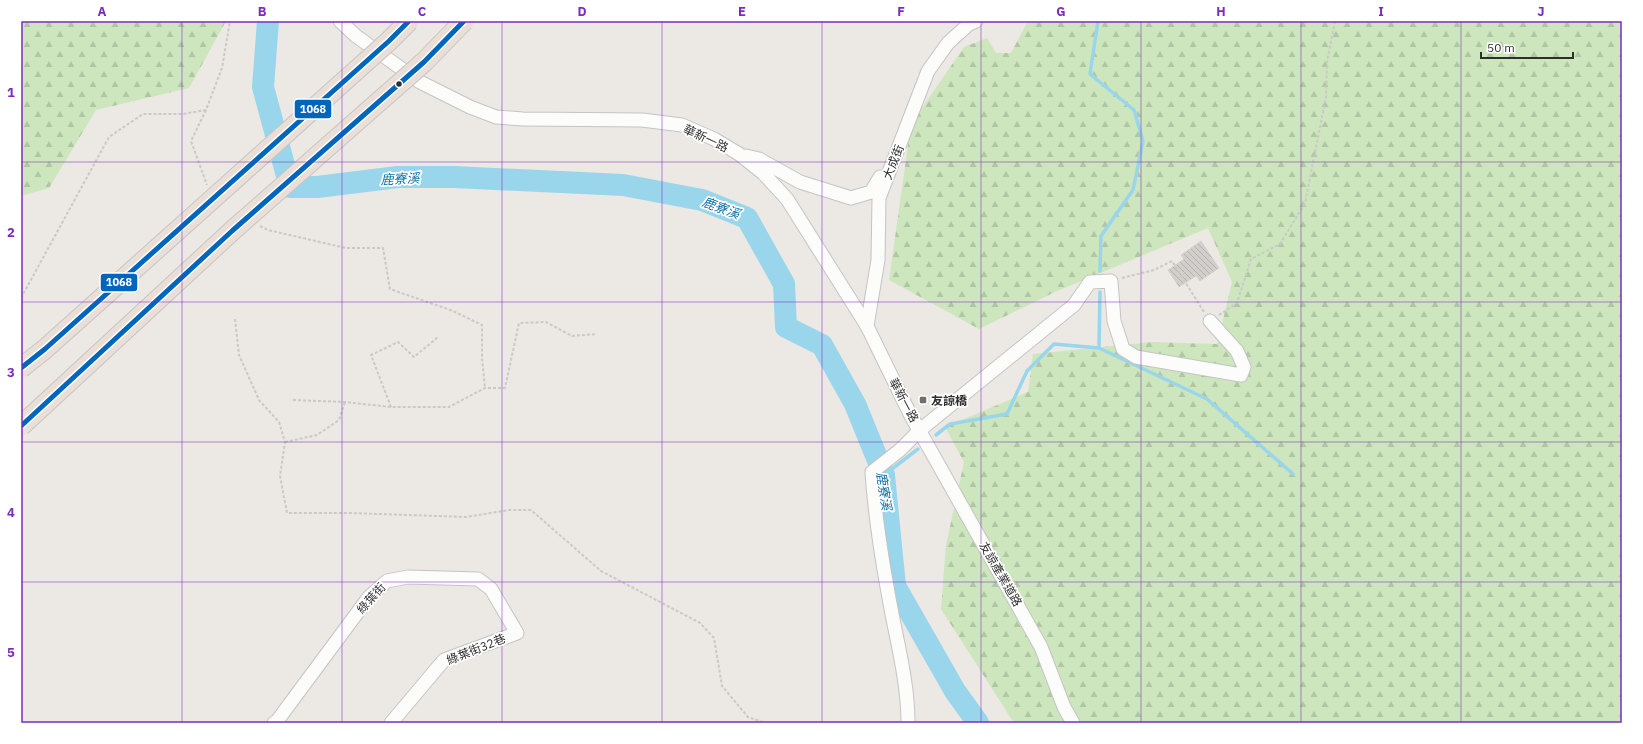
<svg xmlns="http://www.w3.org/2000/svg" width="1643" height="744" viewBox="0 0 1643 744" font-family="'IBM Plex Sans','Noto Sans TC',sans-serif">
  <defs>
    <pattern id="forest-firs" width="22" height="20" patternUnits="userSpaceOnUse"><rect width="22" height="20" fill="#cee6be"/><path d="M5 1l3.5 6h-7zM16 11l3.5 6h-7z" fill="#b1c6a4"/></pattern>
    <pattern id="building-back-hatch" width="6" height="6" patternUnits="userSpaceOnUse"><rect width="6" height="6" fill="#d1cecb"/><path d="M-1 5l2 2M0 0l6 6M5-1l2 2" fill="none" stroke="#b4b1af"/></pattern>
  </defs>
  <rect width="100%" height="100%" fill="#ece8e4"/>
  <g fill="url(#forest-firs)">
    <polygon points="21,21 226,21 189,88 96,110 49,188 21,196"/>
    <polygon points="1028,21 1622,21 1622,723 1014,723 941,609 946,545 964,462 945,427 1028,392 1033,354 1152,342 1217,344 1232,282 1208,228 1055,292 979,329 889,280 911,124 964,47 987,38 996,53 1011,53"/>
  </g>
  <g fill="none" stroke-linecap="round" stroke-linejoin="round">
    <g stroke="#99d6ec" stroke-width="3.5">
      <polyline points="1098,21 1090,74 1134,110 1143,141 1133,190 1101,236 1100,271"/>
      <polyline points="1099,348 1207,399 1293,474"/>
      <polyline points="936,435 950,424 1007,414 1027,371 1054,344 1099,348 1100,292"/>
      <polyline points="884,475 918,449"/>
    </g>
    <polyline stroke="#99d6ec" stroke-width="22" points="268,21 263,87 290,187 317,187 398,177 454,177 623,185 702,200 747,218 784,284 786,327 822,345 855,404 884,475 895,586 955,691 978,723"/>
  </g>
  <polygon fill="url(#building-back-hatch)" stroke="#d7d4d0" points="1201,241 1219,268 1200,281 1196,276 1179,287 1168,270 1184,259 1181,255"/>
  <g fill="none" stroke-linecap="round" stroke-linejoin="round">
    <g stroke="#c5c4c5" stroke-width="15">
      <g id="minor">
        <polyline points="340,21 356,36 420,82 470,107 496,117 523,119 642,120 682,125 714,139 739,154 763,173 787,199 867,326 910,414 1041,647 1064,707 1073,723"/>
        <polyline points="746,156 759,159 800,182 851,198 871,192 880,177"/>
        <polyline points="867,326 878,260 879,198 928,71 948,43 969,24 976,21"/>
        <polyline points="274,723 277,721 369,597 387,581 408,577 478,579 491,589 517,633 444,660 391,723"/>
        <path d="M908,723c0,-37 -9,-73 -16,-109 -9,-47 -17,-94 -20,-142l28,-22 20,-20 154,-125 16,-23 21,-1 3,40 9,28 13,8 105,18 3,-8 -7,-16 -27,-30"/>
      </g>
    </g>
    <g stroke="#c9c9c8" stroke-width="2" stroke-dasharray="3 2" stroke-linecap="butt">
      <polyline points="206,110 191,141 207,185"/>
      <polyline points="260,226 268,230 346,248 383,248 390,289 453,311 482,325 482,358 485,388"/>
      <polyline points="1122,278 1154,270 1172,261 1204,312"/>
      <polyline points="21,298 109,137 143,114 183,114 206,110 222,68 230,21"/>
      <polyline points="1219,315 1237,303 1251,259 1280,244 1305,203 1326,97 1327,62 1335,21"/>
      <polyline points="235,319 239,355 259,400 279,422 285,442 280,476 287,513 350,513 466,517 509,510 531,510 601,571 700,623 714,638 722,686 748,717 766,723"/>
      <polyline points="293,400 345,402 391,407 449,407 485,388 505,388 519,323 546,322 572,336 597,334"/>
      <polyline points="391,407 371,355 398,342 414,357 438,337"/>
      <polyline points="285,442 317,435 339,420 345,402"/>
    </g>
    <use href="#minor" stroke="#fcfcfb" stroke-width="13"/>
    <g stroke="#c6c5c4" stroke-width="21" stroke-linecap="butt">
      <g id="highway-bridge">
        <polyline points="21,368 45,349 389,41 409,21"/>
        <polyline points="21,426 232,231 424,62 464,21"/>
      </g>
    </g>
    <use href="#highway-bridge" stroke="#eadfd6" stroke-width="19"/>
    <g stroke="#fff" stroke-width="8">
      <g id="bus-1">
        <polyline points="21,368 45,349 389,41 409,21"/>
        <polyline points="21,426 232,231 424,62 464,21"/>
      </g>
    </g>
    <use href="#bus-1" stroke="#0065bd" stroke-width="5"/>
  </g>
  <path fill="none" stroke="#7b2cbf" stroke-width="1" stroke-opacity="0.55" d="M182,21v702M342,21v702M502,21v702M662,21v702M822,21v702M981,21v702M1141,21v702M1301,21v702M1461,21v702M21,162h1601M21,302h1601M21,442h1601M21,582h1601"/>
  <circle fill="#2e2e2e" stroke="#fff" stroke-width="1.5" cx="399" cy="84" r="3.5"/>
  <rect fill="#706f6e" stroke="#fff" stroke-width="1.5" x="919" y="396" width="8" height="8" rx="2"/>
  <g text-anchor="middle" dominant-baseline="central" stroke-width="3.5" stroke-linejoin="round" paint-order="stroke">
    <g font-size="12" fill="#2e2e2e" stroke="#fff">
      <text transform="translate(706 138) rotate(25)">華新一路</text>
      <text transform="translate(893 162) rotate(-68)">大成街</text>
      <text transform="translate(904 400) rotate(62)">華新一路</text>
      <text transform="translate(1001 574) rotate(60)">友諒產業道路</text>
      <text transform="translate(371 598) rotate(-48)">綠葉街</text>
      <text transform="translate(476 649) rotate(-22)">綠葉街32巷</text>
    </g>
    <g font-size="12" font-weight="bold" fill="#2e2e2e" stroke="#fff" text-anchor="start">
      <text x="931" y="400">友諒橋</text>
    </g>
    <g font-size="13" font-style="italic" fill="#0d6fa3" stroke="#fff">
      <text transform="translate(400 179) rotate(-3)">鹿寮溪</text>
      <text transform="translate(721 208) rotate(20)">鹿寮溪</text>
      <text transform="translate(884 491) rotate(81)">鹿寮溪</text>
    </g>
  </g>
  <g stroke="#fff" stroke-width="1.5">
    <rect x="294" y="99" width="38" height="20" rx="4" fill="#0065bd"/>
    <rect x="100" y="273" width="38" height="19" rx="4" fill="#0065bd"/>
  </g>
  <g font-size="11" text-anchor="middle" font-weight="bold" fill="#fff">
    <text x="313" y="113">1068</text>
    <text x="119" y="286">1068</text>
  </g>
  <rect width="1643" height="744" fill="none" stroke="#ffffff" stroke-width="44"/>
  <path d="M1481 52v6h92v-6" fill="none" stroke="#2e2e2e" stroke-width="2"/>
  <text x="1487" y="52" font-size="12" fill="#2e2e2e" stroke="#ffffff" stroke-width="3" paint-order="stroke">50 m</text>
  <rect x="22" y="22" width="1599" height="700" fill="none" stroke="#7b2cbf" stroke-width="1.5"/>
  <g font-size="13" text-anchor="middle" font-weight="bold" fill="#7b2cbf">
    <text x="102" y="16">A</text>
    <text x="262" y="16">B</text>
    <text x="422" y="16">C</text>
    <text x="582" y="16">D</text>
    <text x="742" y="16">E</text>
    <text x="901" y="16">F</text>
    <text x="1061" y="16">G</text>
    <text x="1221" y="16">H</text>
    <text x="1381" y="16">I</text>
    <text x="1541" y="16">J</text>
    <text x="11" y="97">1</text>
    <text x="11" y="237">2</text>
    <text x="11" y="377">3</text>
    <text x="11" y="517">4</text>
    <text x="11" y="657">5</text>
  </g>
</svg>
